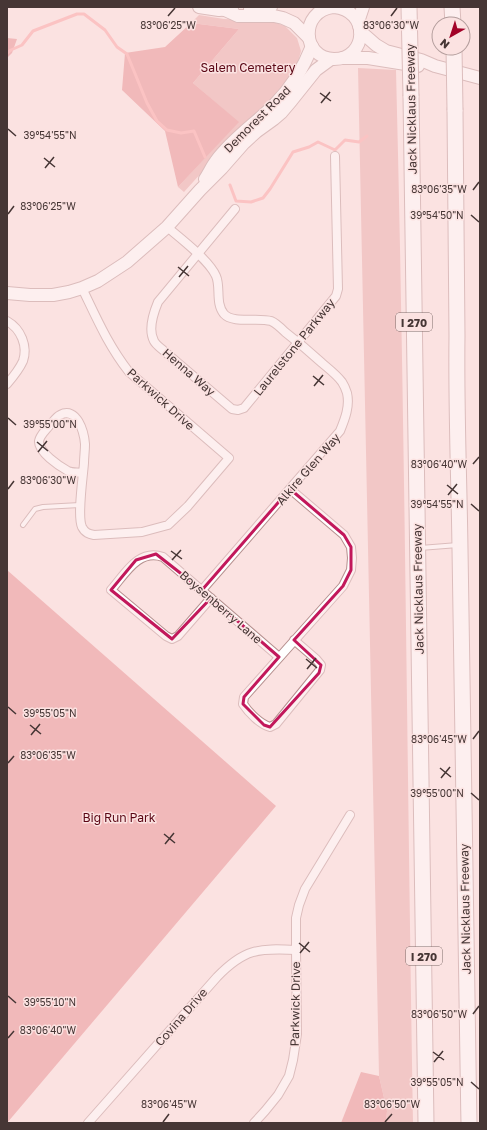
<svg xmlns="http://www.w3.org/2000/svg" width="487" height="1130" viewBox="0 0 487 1130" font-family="'Golos Text',sans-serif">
  <rect width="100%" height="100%" fill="#fbe2e1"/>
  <g fill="#e6a7a5">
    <polygon points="199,15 224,19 267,20 285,26 297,38 301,51 296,69 280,91 240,130 184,192 178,187 238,122 193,83 239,29 191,23"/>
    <path d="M358,68l38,2c9,351 11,702 17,1053h-27l1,-12 -8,-35z"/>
  </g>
  <g fill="#e48889">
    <polygon points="191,23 239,29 193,83 239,122 178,187 165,131 122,90 125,53 165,47"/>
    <polygon points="7,38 17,39 12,53 7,58"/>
    <polygon points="7,570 276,806 7,1123"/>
    <polygon points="361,1072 379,1076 387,1111 386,1123 341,1123"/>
  </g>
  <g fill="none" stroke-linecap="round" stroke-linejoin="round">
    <g stroke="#fb9e9e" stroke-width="3">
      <polyline points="7,53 11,50 22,45 33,31 77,14 84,14 105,30 117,47 127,54 147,103 157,121 167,130 181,133 194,131 205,157"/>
      <polyline points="230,185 236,201 251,202 263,198 270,189 293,152 309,147 318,142 335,150 345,140 359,142 367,136"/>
    </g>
    <g stroke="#b6908f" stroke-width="6">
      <g id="lane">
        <polyline points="23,525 35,509 43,507 80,505"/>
        <polyline points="420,548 458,545"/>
      </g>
    </g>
    <g stroke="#b6908f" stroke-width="10">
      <g id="street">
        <path d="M235,209l-77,93c-5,12 -10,28 -4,39 2,4 7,7 10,10l68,58 6,1 6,-2 92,-112 2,-7 -3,-133"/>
        <path d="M167,227c13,11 42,33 49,49 5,11 -1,27 8,38 9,10 34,3 47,7 5,2 10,7 14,11 13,10 25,20 37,31 7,6 15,12 20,19 2,3 4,8 5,11 3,13 -2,26 -7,38l-138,159"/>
        <path d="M82,288c15,31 26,57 47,84l100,86 -41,48 -20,19 -26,7 -48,3c-5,-1 -9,-2 -12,-8 -5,-11 1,-50 2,-64 0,-6 1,-12 1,-19 -1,-12 -8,-38 -25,-29 -4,2 -7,7 -11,11 -3,4 -9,9 -10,15 -1,11 20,25 29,30 4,2 10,1 15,2"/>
        <path d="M7,321c14,8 21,25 16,40 -4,9 -10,16 -16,23"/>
        <path d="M290,489l54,46 7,12 1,11 -1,12 -8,16 -99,111 -1,7c6,9 17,20 27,23l6,-3 44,-54 1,-5 -5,-6 -22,-19"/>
        <path d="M211,598l-33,38 -6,3 -6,-3 -55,-46c14,-16 28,-42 52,-33l116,100"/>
        <path d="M88,1123l129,-146c27,-28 41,-29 79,-27"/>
        <polyline points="254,1123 265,1111 278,1095 289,1076 293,1060 297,1034 296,950 296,918 299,905 305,889 350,815"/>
      </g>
    </g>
    <g stroke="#b6908f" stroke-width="14">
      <g id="secondary">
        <polyline points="199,7 219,10 232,9"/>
        <path d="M333,7c-33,4 -32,51 1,52 34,0 36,-49 0,-52"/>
        <polyline points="250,9 271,7"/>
        <polyline points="225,10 238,16 274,16 283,18 294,23 309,38"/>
        <polyline points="359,26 359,19 363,7"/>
        <polyline points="360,31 376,45 386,51 421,60 435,66 480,78"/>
        <polyline points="343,58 368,58 418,66"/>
        <path d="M205,179c4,-6 7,-13 11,-18 16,-22 39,-37 58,-56 17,-17 29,-36 38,-59"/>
        <polyline points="7,293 30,295 53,295 69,292 82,288 98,281 127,262 167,227 200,190 222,168 244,143 256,132 274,119 281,113 292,100 316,70 331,59"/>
      </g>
    </g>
    <g stroke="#b6908f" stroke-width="17">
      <g id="highway">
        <polyline points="452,7 453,24"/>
        <polyline points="411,96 426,1123"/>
        <path d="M455,110l2,226c-1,71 2,142 3,213 2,192 5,383 9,574"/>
      </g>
    </g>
    <use href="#lane" stroke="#fff" stroke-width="4"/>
    <use href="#street" stroke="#fff" stroke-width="8"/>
    <use href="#secondary" stroke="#fff" stroke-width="12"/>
    <use href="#highway" stroke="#fff" stroke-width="15"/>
    <g stroke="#b6908f" stroke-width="17" stroke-linecap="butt">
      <g id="highway-bridge">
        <polyline points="409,7 411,96"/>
        <polyline points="454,48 455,110"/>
      </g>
    </g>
    <use href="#highway-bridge" stroke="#fff" stroke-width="15"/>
  </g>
  <path d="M0 0H487V1130H0ZM290,489l54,46 7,12v23l-8,16 -49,54 27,25 -2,8 -49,54 -6,-2 -21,-21 1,-7 35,-40 -68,-59 -39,41 -61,-49 25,-30 20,-6 46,36z" fill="#fbe2e1" fill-opacity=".55" fill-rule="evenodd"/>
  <path fill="none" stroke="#c2185b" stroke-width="3" stroke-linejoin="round" d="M290,489l54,46 7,12v23l-8,16 -49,54 27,25 -2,8 -49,54 -6,-2 -21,-21 1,-7 35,-40 -68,-59 -39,41 -61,-49 25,-30 20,-6 46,36z"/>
  <path fill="none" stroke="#463635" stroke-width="1.5" d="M168,16l7,-8M391,16l6,-8M320,93l11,8M321,103l9,-11M8,129l8,7M44,158l11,9M45,168l9,-11M473,190l6,-8M8,214l6,-8M471,215l8,7M178,267l11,9M179,277l9,-11M313,376l11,9M314,386l9,-11M8,418l8,7M37,442l11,9M38,452l9,-11M473,464l6,-7M447,485l11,9M8,489l6,-8M448,495l9,-11M471,504l8,7M171,551l11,8M172,560l9,-10M306,659l11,9M307,669l9,-11M8,707l8,7M30,725l11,9M31,735l9,-11M473,739l6,-8M8,763l6,-7M440,768l11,9M441,778l9,-11M471,793l8,7M164,834l11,9M165,844l9,-11M299,943l11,9M300,953l9,-11M8,996l8,7M473,1014l6,-8M8,1038l6,-7M433,1052l11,8M434,1062l9,-11M471,1082l8,7M163,1122l6,-8M385,1122l7,-8"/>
  <g text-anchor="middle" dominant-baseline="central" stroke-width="3" stroke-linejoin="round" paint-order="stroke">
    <g fill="#fbe2e1" stroke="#7c6a69" stroke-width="1">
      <rect x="396" y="313" width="36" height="18" rx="3"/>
      <rect x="406" y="947" width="36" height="18" rx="3"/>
    </g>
    <g font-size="11" font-weight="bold" fill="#463635">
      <text x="414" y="322">I 270</text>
      <text x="424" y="956">I 270</text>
    </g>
    <g font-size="12" fill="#5a0614" stroke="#fbe2e1">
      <text x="248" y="67">Salem Cemetery</text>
      <text x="119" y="817">Big Run Park</text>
    </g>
    <g font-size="12" fill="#463635" stroke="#fbe2e1">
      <text transform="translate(411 109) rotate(-91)">Jack Nicklaus Freeway</text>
      <text transform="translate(257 119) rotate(-45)">Demorest Road</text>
      <text transform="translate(294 347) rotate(-51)">Laurelstone Parkway</text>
      <text transform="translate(189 372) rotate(41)">Henna Way</text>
      <text transform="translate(161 399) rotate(42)">Parkwick Drive</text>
      <text transform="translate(308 469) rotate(-49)">Alkire Glen Way</text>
      <text transform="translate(418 589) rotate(-91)">Jack Nicklaus Freeway</text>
      <text transform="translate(221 607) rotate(41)">Boysenberry Lane</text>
      <text transform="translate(465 909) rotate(-91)">Jack Nicklaus Freeway</text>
      <text transform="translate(295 1004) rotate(-89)">Parkwick Drive</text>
      <text transform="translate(181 1017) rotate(-49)">Covina Drive</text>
    </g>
  </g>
  <g font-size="10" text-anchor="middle" fill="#463635" stroke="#fbe2e1" stroke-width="3" stroke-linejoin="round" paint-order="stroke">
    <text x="168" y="29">83°06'25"W</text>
    <text x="391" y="29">83°06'30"W</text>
    <text x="50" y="139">39°54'55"N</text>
    <text x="439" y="193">83°06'35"W</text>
    <text x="48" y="210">83°06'25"W</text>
    <text x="437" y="219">39°54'50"N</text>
    <text x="50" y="428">39°55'00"N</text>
    <text x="439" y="468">83°06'40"W</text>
    <text x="48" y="484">83°06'30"W</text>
    <text x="437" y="508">39°54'55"N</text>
    <text x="50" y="717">39°55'05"N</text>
    <text x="439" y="743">83°06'45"W</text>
    <text x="48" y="759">83°06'35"W</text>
    <text x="437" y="797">39°55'00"N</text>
    <text x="50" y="1006">39°55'10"N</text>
    <text x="439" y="1018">83°06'50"W</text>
    <text x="48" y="1034">83°06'40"W</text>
    <text x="437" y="1086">39°55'05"N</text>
    <text x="169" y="1108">83°06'45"W</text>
    <text x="392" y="1108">83°06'50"W</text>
  </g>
  <rect width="487" height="1130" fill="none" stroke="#463635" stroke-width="16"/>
  <g transform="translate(451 36) rotate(219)"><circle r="19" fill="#fbe2e1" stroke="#b39d9c"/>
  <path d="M0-3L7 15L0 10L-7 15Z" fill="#a20228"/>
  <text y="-6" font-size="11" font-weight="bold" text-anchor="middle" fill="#463635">N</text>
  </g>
</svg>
